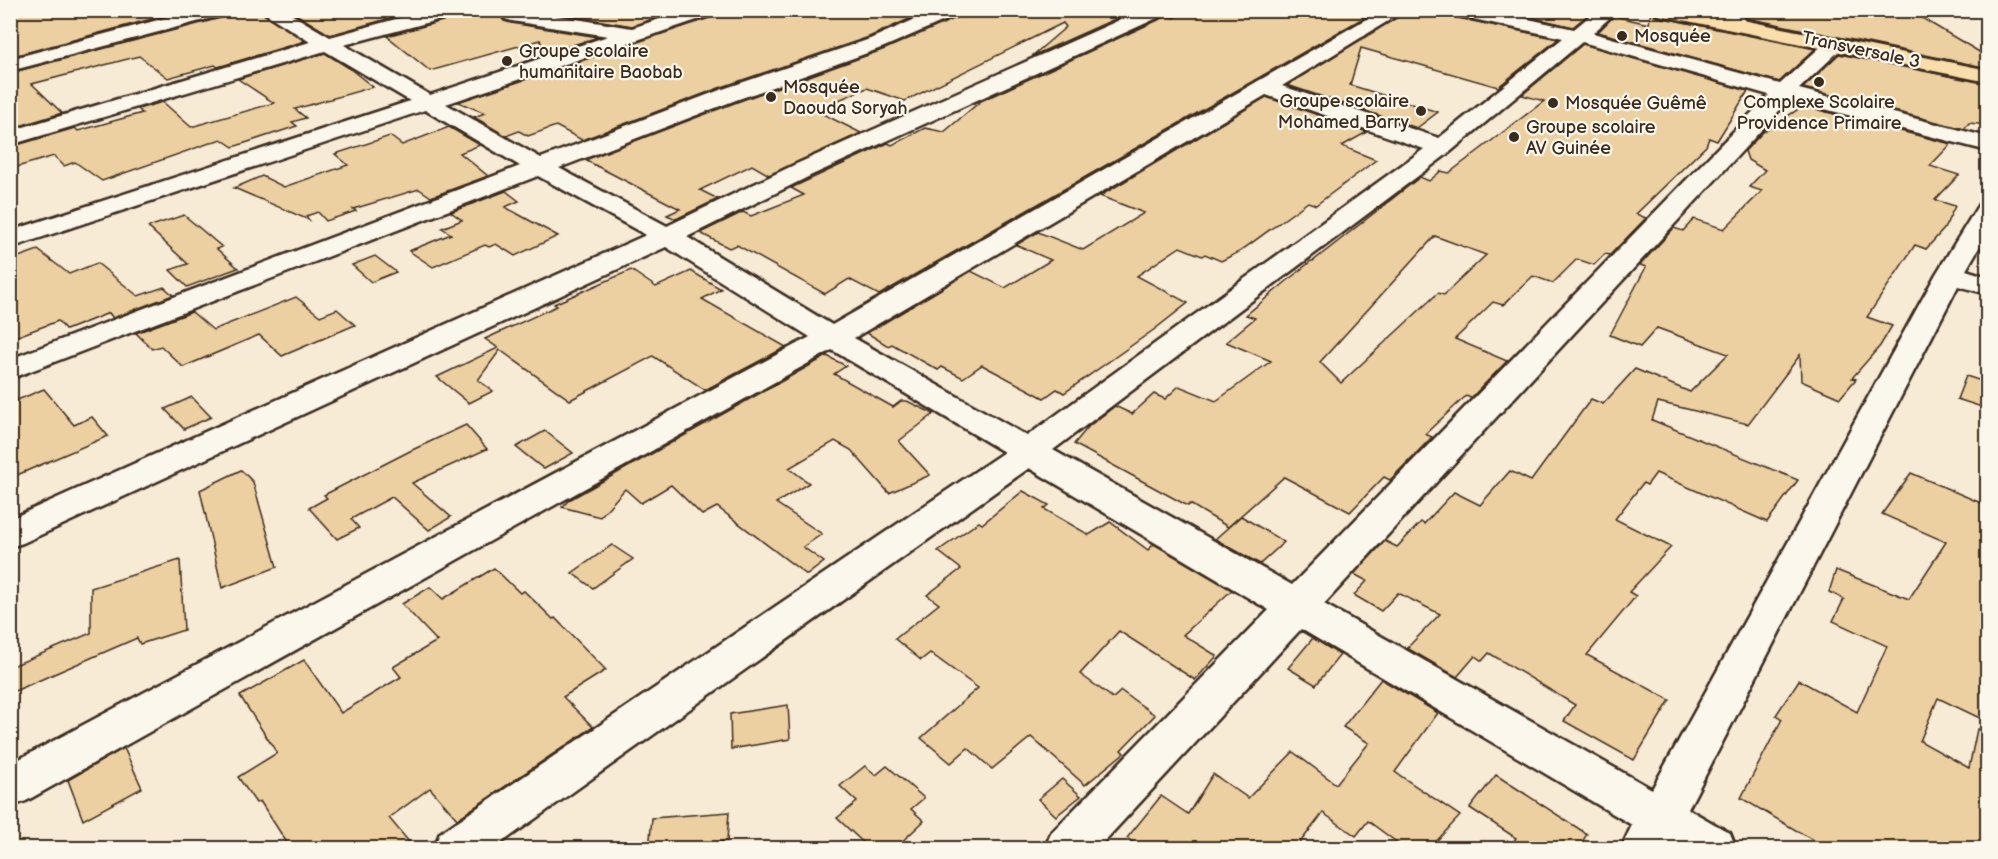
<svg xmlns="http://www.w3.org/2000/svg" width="1998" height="859" viewBox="0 0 1998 859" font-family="'Balsamiq Sans',sans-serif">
  <rect width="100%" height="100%" fill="#f7ebd6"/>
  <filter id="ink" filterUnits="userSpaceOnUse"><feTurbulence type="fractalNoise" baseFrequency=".0167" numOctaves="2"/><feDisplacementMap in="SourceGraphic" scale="12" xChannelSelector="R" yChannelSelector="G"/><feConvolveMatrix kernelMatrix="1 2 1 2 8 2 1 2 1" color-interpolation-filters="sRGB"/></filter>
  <g filter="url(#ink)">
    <g fill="#edd0a1" stroke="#3b2a1e" stroke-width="1.5" fill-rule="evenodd">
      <polygon points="10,10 185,10 10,57"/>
      <polygon points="231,10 258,10 305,41 218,67 215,65 168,78 139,56 32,84 62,113 10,129 10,73 228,16"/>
      <polygon points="289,10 419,10 330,35"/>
      <polygon points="464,10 503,10 500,16 504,21 511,23 598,37 545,54 540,40 430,71 387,36 461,16"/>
      <polygon points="537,10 678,10 632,26"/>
      <polygon points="719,10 929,10 869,37 719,88 582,140 556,126 528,136 519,131 506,136 474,117 485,113 458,102 716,16"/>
      <polygon points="964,10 1135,10 1032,56 1066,27 1063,23 905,101 867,88 815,110 861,133 769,175 752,165 700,190 718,199 676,219 667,215 680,209 585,160 737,102 885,49 961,16"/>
      <polygon points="1189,10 1377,10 879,295 849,279 825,294 737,245 729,248 700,233 743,212 751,216 804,195 791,188 888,143 892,145 925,128 944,132 981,101 1167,16 1174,18"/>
      <polygon points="1408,10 1448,10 1451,16 1458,18 1558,39 1498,87 1361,48 1350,85 1438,112 1417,128 1287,85"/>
      <polygon points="1501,10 1585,10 1591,12 1573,27"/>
      <polygon points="1651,10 1655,16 1663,18 1815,49 1779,82 1598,32 1614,16 1649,24"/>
      <polygon points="1740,10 1910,11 1988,57 1988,68 1747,18"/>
      <path d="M1583,44l165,47 -31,50 -8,-3 -3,8 -70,68 10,4 -36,37 -5,-1 -11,11 -17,-6 -24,24 -20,-7 -30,29 -10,-3 -38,37 52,22 -36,37 -5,-2 -41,38 7,3 -42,43 -6,-3 -34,35 -66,-35 -56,50 -38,-23 -2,2 -114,-62 15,-18 26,-20 17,8 22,-20 11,5 14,-13 37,15 55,-40 -45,-19 29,-24 -9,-3 65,-54h2l107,-84 9,4 12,-10 8,2 95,-72 -22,-6zM1435,236l51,19 -42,40 -6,-2 -97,90 -21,-21z"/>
      <polygon points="325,53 349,68 373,87 295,109 306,118 292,122 297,126 233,147 221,139 102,181 75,162 64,166 54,156 10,169 10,147 75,128 78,131 142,113 138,109 163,102 191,127 274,103 238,79"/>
      <polygon points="1839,54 1988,84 1988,125 1969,123 1964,129 1803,88"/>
      <polygon points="1266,97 1367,132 1342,146 1376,160 1316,205 1308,202 1239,252 1221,261 1205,254 1202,256 1180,247 1137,276 1188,303 1155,329 1064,393 1057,389 1044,398 982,365 963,378 942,367 938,370 892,344 888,346 867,333 971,271 1005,288 1051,260 1016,245 1038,232 1083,250 1144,213 1100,196"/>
      <polygon points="1803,106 1951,144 1930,166 1959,175 1935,200 1955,206 1944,229 1926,249 1915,245 1867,317 1892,326 1880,346 1852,378 1856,379 1840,398 1801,381 1800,355 1748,424 1658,402 1652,420 1798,480 1767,522 1656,473 1647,485 1643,483 1615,519 1671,547 1629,592 1636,596 1587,655 1670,700 1634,760 1564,721 1575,705 1489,653 1482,661 1475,656 1457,677 1407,648 1440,614 1398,593 1381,611 1354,595 1367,581 1354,574 1385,541 1397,547 1421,522 1424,524 1454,492 1480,505 1510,471 1531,481 1591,399 1603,404 1635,369 1690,392 1728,354 1657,328 1640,347 1610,335 1646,267 1640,265 1674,228 1683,231 1694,219 1724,229 1762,191 1749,187 1765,170 1748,160 1745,151 1763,132"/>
      <polygon points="449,127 480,145 460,153 488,176 431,197 419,189 353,209 356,211 326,221 318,212 306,216 309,220 234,188 262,176 284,187 348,165 335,154 390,136 402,145"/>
      <polygon points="506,191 519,201 505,207 558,236 515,256 496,244 489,247 485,245 433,267 409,251 451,234 442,228 462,220 451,212"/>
      <polygon points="184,215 222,247 217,249 238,268 187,287 170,270 188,264 148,227"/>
      <polygon points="38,250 69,274 97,263 138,296 164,287 173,295 113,318 109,313 66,330 58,321 10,339 10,260"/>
      <polygon points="375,256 396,272 371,282 352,265"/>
      <polygon points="631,270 656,287 691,271 721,289 702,299 786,347 705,390 653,356 570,400 500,350 478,380 493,391 469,403 437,377 498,348 485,339 557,306 554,304"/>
      <polygon points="296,297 320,316 337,309 355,325 282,356 259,335 183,367 161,346 152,349 136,333 192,312 213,330"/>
      <polygon points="827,356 846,366 834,374 893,407 901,401 907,401 934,414 899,441 930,475 889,493 851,450 835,441 789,468 809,483 776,503 822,534 803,547 824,562 807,575 717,507 702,515 671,485 641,503 625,489 600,517 562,507 569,500"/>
      <polygon points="1966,376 1988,383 1988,409 1957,399"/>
      <polygon points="44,389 74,425 92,417 108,436 10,478 10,403"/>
      <polygon points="192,397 211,417 184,429 165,409"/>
      <polygon points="466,425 487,449 412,483 451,517 429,530 392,497 351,519 359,528 337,539 309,508 327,498 324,495 410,451"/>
      <polygon points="545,431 573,453 544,469 516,447"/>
      <polygon points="241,470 253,482 277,567 222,588 200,490"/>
      <polygon points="1911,473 1988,506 1988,722 1938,698 1920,741 1969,768 1977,729 1988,730 1988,849 1828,849 1741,798 1782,719 1776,715 1799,680 1857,712 1887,646 1833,621 1844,599 1829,592 1836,570 1909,599 1946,542 1882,514"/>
      <polygon points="1023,491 1049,505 1044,509 1089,535 1110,522 1148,550 1154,544 1232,590 1183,635 1217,656 1195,680 1119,631 1080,674 1113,698 1121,691 1155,715 1121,750 1124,753 1085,785 1031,737 992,769 968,748 951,763 921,738 978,688 930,653 921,660 895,639 939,604 927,595 961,569 938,551 979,522 982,524"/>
      <polygon points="1241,516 1284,542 1260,564 1215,539"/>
      <polygon points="612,545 633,559 593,588 572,573"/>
      <polygon points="180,560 184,630 140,644 137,638 10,693 10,667 91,633 91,588"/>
      <polygon points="494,568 520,593 524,591 553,619 555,618 606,670 563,697 593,727 457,819 430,788 389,818 415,849 291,849 260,801 256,803 238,777 277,753 240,696 304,660 341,713 401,677 393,667 437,641 402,604 430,587 443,599"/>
      <polygon points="1313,638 1340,655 1316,685 1288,668"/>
      <polygon points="1381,679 1438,713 1395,772 1460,816 1429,849 1406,849 1368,821 1356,836 1323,813 1295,849 1143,849 1127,838 1161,796 1188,814 1213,774 1248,798 1293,752 1336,784 1369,743 1343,727"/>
      <polygon points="788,705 790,739 731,749 730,714"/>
      <polygon points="124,748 142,788 83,820 68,780"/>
      <polygon points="865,766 876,775 887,766 924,798 911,809 924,821 894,849 870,849 837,818 857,802 840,786"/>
      <polygon points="1496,775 1587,834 1578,849 1509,849 1516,838 1470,808"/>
      <polygon points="1062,779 1081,796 1056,816 1038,799"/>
      <polygon points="729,812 727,841 649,849 652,818"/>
    </g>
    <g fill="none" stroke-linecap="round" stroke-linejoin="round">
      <g stroke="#3b2a1e" stroke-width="5">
        <g id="minor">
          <polygon points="196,10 229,10 227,14 10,71 10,59"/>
          <path d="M260,10h24l46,27 99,-27h33l-2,4 -116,31 86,50 178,-59 -96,-15 -7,-2 -3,-4 3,-4 15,-1 112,18 55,-18h30l-2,4 -269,90 95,54 179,-68 150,-51 66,-29h26l-2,4 -76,33 -148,53 -177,68 108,58 127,-61 348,-155h26l-2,4 -354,161 -125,62 145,88 550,-315h24l-124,76 157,52 124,-100 -104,-22 -7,-2 -2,-4h38l86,19 23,-19h21l-25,23 187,51 47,-43h14l3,4 -3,4 -42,40 189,48v14l-199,-51 -465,504 328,185 284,-515 43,-70 9,-3v31l-22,38 22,7v17l-30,-8 -270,523 42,24 6,15h-115l11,-23 -331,-196 -203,219h-53l6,-15 218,-223 -240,-142 -535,380h-60l6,-15 564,-381 -172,-102 -806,451 -16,6v-43l800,-427 -144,-90 -643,296 -13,4v-28l636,-284 -108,-59 -528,203v-20l510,-193 -95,-56 -415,138v-17l400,-130 -85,-50 -315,94v-14l300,-89zM1582,42l187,53 -477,490 -239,-135 397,-298zM1266,95l158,54 -397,287 -173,-98z"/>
          <polygon points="1718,10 1737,10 1750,26 1747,30 1733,30"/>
        </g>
      </g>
      <g stroke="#3b2a1e" stroke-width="5">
        <polygon id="major" points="1654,10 1694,10 1988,70 1988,82 1663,16 1656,14"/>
      </g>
      <use href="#minor" fill="#fbf7ec" fill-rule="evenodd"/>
      <use href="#major" fill="#f9deab" fill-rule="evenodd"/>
    </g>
  </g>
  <g fill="#3b2a1e" stroke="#fbf7ec" stroke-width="2">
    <circle cx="1622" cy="36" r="6"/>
    <circle cx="507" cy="61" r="6"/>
    <circle cx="1819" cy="82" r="6"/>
    <circle cx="771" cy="97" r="6"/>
    <circle cx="1553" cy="103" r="6"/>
    <circle cx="1421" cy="111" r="6"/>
    <circle cx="1514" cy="137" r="6"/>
  </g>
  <g text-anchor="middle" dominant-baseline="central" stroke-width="4.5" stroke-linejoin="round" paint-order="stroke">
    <g font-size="18" fill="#3b2a1e" stroke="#fbf7ec" text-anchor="start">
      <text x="1634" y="36">Mosquée</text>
      <text x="519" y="51">Groupe scolaire<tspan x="519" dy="21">humanitaire Baobab</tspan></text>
      <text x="783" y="87">Mosquée<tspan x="783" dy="21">Daouda Soryah</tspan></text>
      <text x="1409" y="101" text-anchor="end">Groupe scolaire<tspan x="1409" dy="21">Mohamed Barry</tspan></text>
      <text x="1819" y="102" text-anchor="middle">Complexe Scolaire<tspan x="1819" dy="21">Providence Primaire</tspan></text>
      <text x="1565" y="103">Mosquée Guêmê</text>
      <text x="1526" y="127">Groupe scolaire<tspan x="1526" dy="21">AV Guinée</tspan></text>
    </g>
    <g font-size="18" fill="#3b2a1e" stroke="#fbf7ec">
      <text transform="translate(1861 50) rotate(12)">Transversale 3</text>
    </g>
  </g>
  <rect width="1998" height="859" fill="none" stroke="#fbf7ec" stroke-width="36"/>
  <rect x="18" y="18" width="1962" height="823" fill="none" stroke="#3b2a1e" stroke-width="2" filter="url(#ink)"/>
</svg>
